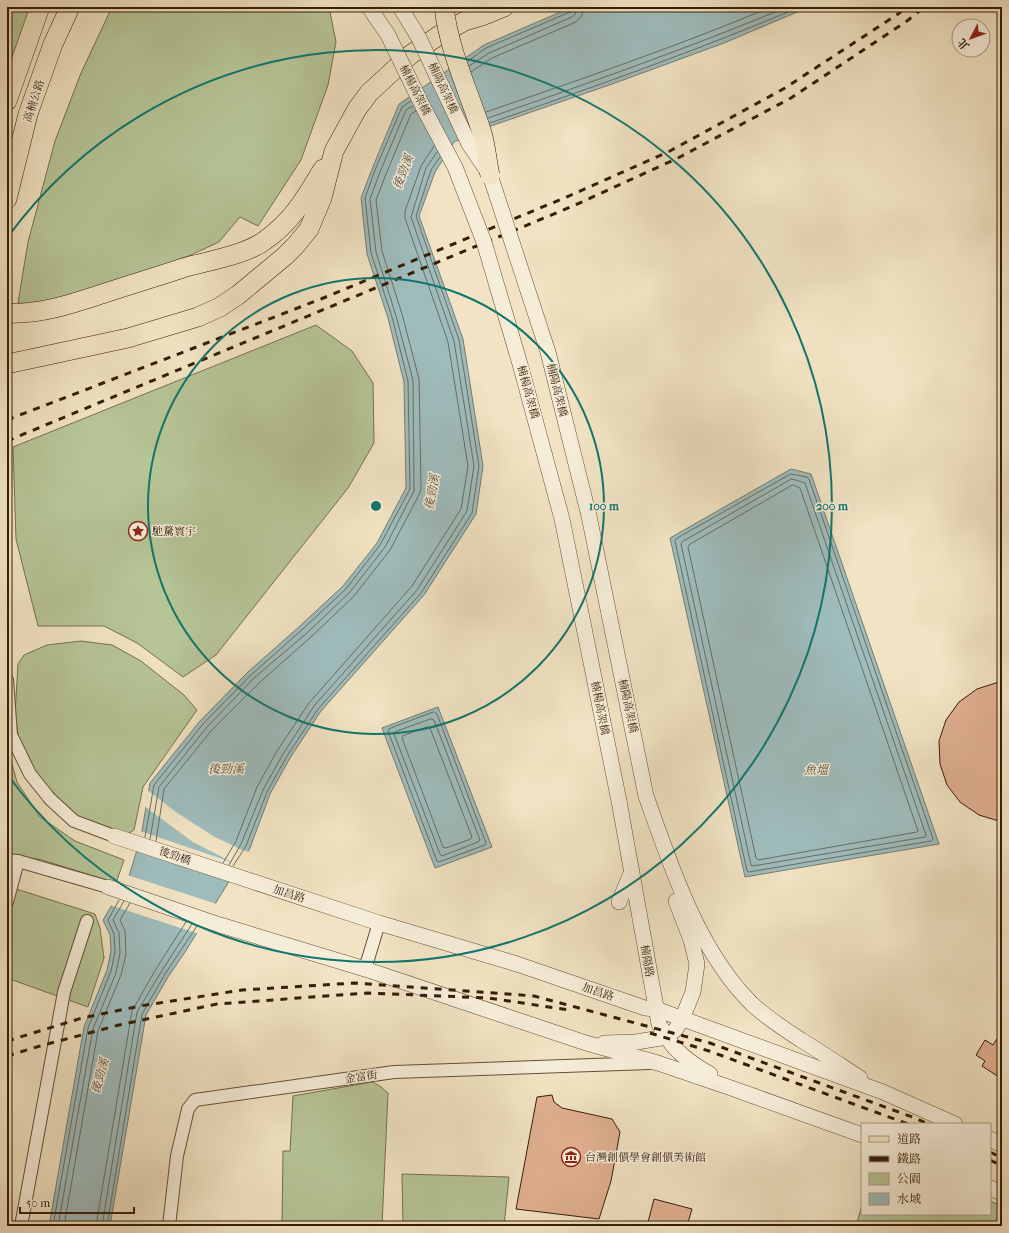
<svg xmlns="http://www.w3.org/2000/svg" width="1009" height="1233" viewBox="0 0 1009 1233" font-family="'IM FELL French Canon','Noto Serif TC',serif">
  <rect width="100%" height="100%" fill="#f1e3c3"/>
  <filter id="stains"><feTurbulence type="fractalNoise" baseFrequency=".005" numOctaves="4"/><feColorMatrix values="0 0 0 0 .2 0 0 0 0 .09 0 0 0 0 .02 0 0 0 .5 -.17"/></filter>
  <radialGradient id="worn" r=".72"><stop offset=".6" stop-color="#630" stop-opacity="0"/><stop offset="1" stop-color="#630" stop-opacity=".3"/></radialGradient>
  <g fill="#b6c496" stroke="#76704d">
    <polygon points="7,7 34,7 7,75"/>
    <polygon points="112,7 329,7 336,42 328,85 301,160 258,226 240,217 219,242 191,255 91,291 35,304 18,303 28,242 55,141 81,73"/>
    <polygon points="316,325 352,351 373,383 374,443 348,488 216,655 183,677 137,643 104,626 38,626 16,539 13,447"/>
    <polygon points="81,641 112,645 141,661 184,695 197,710 143,787 134,830 126,835 74,815 35,773 19,740 15,715 18,664 24,655 47,645"/>
    <polygon points="7,746 17,782 40,817 75,841 124,860 116,883 42,860 7,854"/>
    <polygon points="7,886 95,914 100,928 104,958 88,1007 7,978"/>
    <polygon points="372,1082 380,1086 388,1093 382,1226 282,1226 283,1151 290,1151 293,1096"/>
    <polygon points="402,1174 509,1177 504,1226 403,1226"/>
    <polygon points="990,1201 1002,1206 1002,1226 856,1226 862,1205 862,1214 990,1214"/>
  </g>
  <g fill="#9ebcbc" stroke="#747c72">
    <polygon points="572,7 809,7 724,43 615,83 488,127 454,142 435,172 419,216 463,339 483,466 476,514 424,595 321,711 290,758 270,794 250,848 185,952 168,977 146,1015 110,1226 49,1226 84,1027 107,970 111,951 110,935 103,920 129,876 141,837 150,783 200,721 248,672 301,625 343,586 377,543 406,488 404,382 388,318 367,254 361,198 372,169 399,104 484,45"/>
    <polygon points="791,469 811,474 939,844 745,877 670,538"/>
    <polygon points="438,707 492,847 435,868 382,728"/>
  </g>
  <g fill="#f1e3c3">
    <polygon points="147,790 176,812 213,836 240,849 249,852 231,881 135,850 140,831 234,863 193,842 144,806"/>
    <polygon points="127,875 217,904 199,934 110,905"/>
  </g>
  <g fill="none" stroke-linecap="round" stroke-linejoin="round">
    <g stroke="#6a6c60" stroke-width="1">
      <polyline points="468,61 486,48 570,12 572,10 572,7"/>
      <polyline points="469,66 489,53 572,17 576,13 577,7"/>
      <polyline points="471,72 492,58 576,22 582,15 583,7"/>
      <path d="M486,112c96,-33 192,-66 285,-105"/>
      <path d="M488,118c101,-35 201,-70 299,-111"/>
      <path d="M490,123c104,-36 208,-73 310,-116"/>
      <polygon points="791,474 807,477 809,479 933,839 931,841 749,872 747,871 675,541 676,539"/>
      <polygon points="792,479 805,483 926,835 925,837 753,866 751,865 681,544 682,542"/>
      <polygon points="793,485 800,488 918,831 917,832 758,860 756,858 688,547 689,545"/>
      <polygon points="434,712 437,714 486,843 485,845 439,862 437,861 388,731 389,729"/>
      <polygon points="431,719 434,720 480,840 478,842 442,856 440,854 394,734 395,732"/>
      <polygon points="428,727 430,728 472,837 471,839 446,848 443,847 402,738 403,736"/>
      <polyline points="145,837 154,785 203,724 251,675 304,628 346,589 380,545 410,489 408,381 392,317 371,253 365,198 375,170 402,107 411,101"/>
      <polyline points="150,839 159,787 207,727 254,678 308,632 350,592 385,547 414,491 413,380 396,316 376,252 370,199 380,172 406,110 413,106"/>
      <polyline points="156,841 164,789 211,731 259,683 312,636 354,596 390,550 420,493 421,487 419,379 402,314 382,251 376,200 386,174 411,114 416,111"/>
      <polyline points="223,863 236,841 257,787 277,751 309,703 412,586 461,509 468,466 448,342 405,218 405,211 421,166 434,146"/>
      <polyline points="229,865 241,844 263,790 283,754 314,706 417,590 467,511 474,466 454,341 411,217 426,168 437,152"/>
      <polyline points="233,866 246,846 267,792 287,756 318,709 421,593 472,513 479,466 459,340 416,216 431,170 440,157"/>
      <polyline points="53,1226 88,1028 111,971 115,952 114,934 108,920 119,900"/>
      <polyline points="58,1226 93,1029 116,973 120,953 119,933 113,920 124,901"/>
      <polyline points="64,1226 98,1031 121,975 126,954 125,931 120,920 130,903"/>
      <polyline points="96,1226 132,1011 156,969 186,922"/>
      <polyline points="102,1226 137,1012 161,972 192,924"/>
      <polyline points="107,1226 142,1014 165,974 197,926"/>
    </g>
  </g>
  <g fill="#e0b091" stroke="#361d04">
    <polygon points="1002,681 1002,822 979,815 960,802 947,785 940,764 939,741 946,720 959,702 977,689"/>
    <polygon points="1002,1031 1002,1079 982,1066 985,1061 976,1055 985,1040 993,1045"/>
    <polygon points="552,1095 554,1102 562,1108 612,1119 620,1132 611,1181 599,1219 516,1209 537,1097"/>
    <polygon points="654,1199 692,1209 687,1226 647,1226"/>
  </g>
  <g fill="none" stroke-linecap="round" stroke-linejoin="round">
    <g stroke="#654e34" stroke-width="14">
      <g id="minor">
        <polyline points="7,680 11,735 30,774 50,799 74,821 114,836"/>
        <polyline points="7,860 18,861 108,887"/>
        <polyline points="7,902 18,861"/>
        <polyline points="365,969 379,923"/>
        <polyline points="21,1226 64,992 87,921"/>
        <polyline points="169,1226 177,1156 188,1109 195,1100 394,1072 649,1063"/>
      </g>
    </g>
    <g stroke="#654e34" stroke-width="16">
      <g id="tertiary">
        <path d="M646,796c25,70 52,155 106,208 15,14 32,25 49,36 20,12 39,25 59,38"/>
        <path d="M619,801l40,223c6,10 11,21 20,28 9,9 20,16 31,22"/>
        <polyline points="114,836 379,923 517,964 645,1008 656,1009 883,1092 955,1124"/>
        <polyline points="108,887 220,925 365,969 586,1043 658,1063 731,1088 862,1135"/>
        <polyline points="619,902 632,871"/>
        <polyline points="604,1043 636,1042 667,1037 676,1029 682,1019 693,992 697,964 691,940 676,901"/>
        <polyline points="990,1139 1002,1145"/>
        <polyline points="990,1188 1002,1193"/>
      </g>
    </g>
    <g stroke="#361d04" stroke-width="20">
      <g id="primary">
        <polyline points="7,101 40,7"/>
        <polyline points="7,199 28,114 53,44 70,7"/>
        <path d="M7,313c32,2 64,-9 95,-19 27,-9 54,-17 81,-26 24,-7 62,-13 81,-27 29,-20 41,-43 59,-72"/>
        <polyline points="7,364 128,338 198,317 220,307 238,295 285,256 296,245 309,229 322,198 334,151 357,109 369,93 410,55 441,34 465,21 482,16 504,7"/>
      </g>
    </g>
    <use href="#minor" stroke="#f6edd8" stroke-width="12"/>
    <use href="#tertiary" stroke="#f6edd8" stroke-width="15"/>
    <use href="#primary" stroke="#f1e3c3" stroke-width="19"/>
    <g stroke="#361d04" stroke-width="3" stroke-dasharray="7 7" stroke-linecap="butt">
      <polyline points="7,420 321,299 569,196 670,151 785,88 898,14 906,7"/>
      <polyline points="7,441 573,206 678,158 791,98 907,21 924,7"/>
      <polyline points="650,1033 709,1051 908,1124"/>
      <polyline points="7,1041 82,1018 140,1006 242,990 355,983 534,996 710,1043 915,1118 928,1124"/>
      <polyline points="7,1056 40,1046 119,1025 217,1004 368,993 489,998 569,1010"/>
      <polyline points="990,1152 1002,1158"/>
      <polyline points="990,1160 1002,1166"/>
    </g>
    <g stroke="#654e34" stroke-width="16" stroke-linecap="butt">
      <g id="tertiary-bridge">
        <polyline points="369,7 388,35 424,109 455,167 484,242 520,364 562,519 619,801"/>
        <polyline points="400,7 419,38 469,144 490,175 548,352 589,516 646,796"/>
      </g>
    </g>
    <g stroke="#361d04" stroke-width="20" stroke-linecap="butt">
      <path id="primary-bridge" d="M444,7c5,44 25,85 38,126 4,13 5,29 8,42"/>
    </g>
    <use href="#tertiary-bridge" stroke="#f6edd8" stroke-width="15"/>
    <use href="#primary-bridge" stroke="#f1e3c3" stroke-width="19"/>
  </g>
  <g fill="none" stroke="#0f766e" stroke-width="2">
    <circle cx="376" cy="506" r="228"/>
    <path d="M7 238A456 456 0 1 1 7 774"/>
  </g>
  <defs>
    <g id="sight-ring" transform="scale(1)"><circle r="9.5" fill="#f6edd8" stroke="#8f2418" stroke-width="1.5"/><path d="M0-6L1.8-2.2L6-1.7L2.9 1.2L3.7 5.4L0 3.3L-3.7 5.4L-2.9 1.2L-6-1.7L-1.8-2.2Z" fill="#8f2418"/></g>
    <g id="museum-ring" transform="scale(1)"><circle r="9.5" fill="#f6edd8" stroke="#8f2418" stroke-width="1.5"/><path d="M0-6L6-3V-2H-6V-3ZM-5-1h2V3h-2ZM-1-1h2V3h-2ZM3-1h2V3H3ZM-6 4H6V6H-6Z" fill="#8f2418"/></g>
  </defs>
  <g fill-rule="evenodd">
    <use href="#sight-ring" x="138" y="531"/>
    <use href="#museum-ring" x="571" y="1157"/>
  </g>
  <g text-anchor="middle" dominant-baseline="central" stroke-width="3" stroke-linejoin="round" paint-order="stroke">
    <g font-size="11" fill="#361d04" stroke="#f6edd8">
      <text transform="translate(443 88) rotate(65)">楠陽高架橋</text>
      <text transform="translate(415 90) rotate(63)">楠楊高架橋</text>
      <text transform="translate(34 101) rotate(-72)">高楠公路</text>
      <text transform="translate(557 390) rotate(76)">楠陽高架橋</text>
      <text transform="translate(528 392) rotate(75)">楠楊高架橋</text>
      <text transform="translate(628 706) rotate(78)">楠陽高架橋</text>
      <text transform="translate(600 708) rotate(79)">楠楊高架橋</text>
      <text transform="translate(175 856) rotate(19)">後勁橋</text>
      <text transform="translate(289 894) rotate(18)">加昌路</text>
      <text transform="translate(647 961) rotate(80)">楠陽路</text>
      <text transform="translate(598 992) rotate(19)">加昌路</text>
      <text transform="translate(361 1077) rotate(-8)">金富街</text>
    </g>
    <g font-size="11" fill="#361d04" stroke="#f6edd8" text-anchor="start">
      <text x="152" y="531">馳騖寰宇</text>
      <text x="585" y="1157">台灣創價學會創價美術館</text>
    </g>
    <g font-size="12" font-style="italic" fill="#554d3b" stroke="#f6edd8">
      <text transform="translate(403 172) rotate(-69)">後勁溪</text>
      <text transform="translate(432 492) rotate(-80)">後勁溪</text>
      <text x="226" y="769">後勁溪</text>
      <text x="816" y="770">魚塭</text>
      <text transform="translate(100 1076) rotate(-74)">後勁溪</text>
    </g>
  </g>
  <circle cx="376" cy="506" r="6" fill="#0f766e" stroke="#f6edd8" stroke-width="2"/>
  <g font-size="12" text-anchor="middle" font-weight="bold" fill="#0f766e" stroke="#f6edd8" stroke-width="3" stroke-linejoin="round" paint-order="stroke">
    <text x="604" y="510">100 m</text>
    <text x="832" y="510">200 m</text>
  </g>
  <rect width="1009" height="1233" fill="none" stroke="#f1e3c3" stroke-width="24"/>
  <rect x="8" y="8" width="993" height="1217" fill="none" stroke="#361d04" stroke-width="2"/>
  <rect x="12" y="12" width="985" height="1209" fill="none" stroke="#361d04"/>
  <rect x="861" y="1123" width="130" height="92" fill="#f6edd8" stroke="#a99a83"/>
  <rect x="869" y="1136" width="20" height="6" fill="#f1e3c3" stroke="#a99a83"/>
  <text x="897" y="1143" font-size="12" fill="#361d04">道路</text>
  <rect x="869" y="1156" width="20" height="6" fill="#361d04" stroke="#a99a83"/>
  <text x="897" y="1163" font-size="12" fill="#361d04">鐵路</text>
  <rect x="869" y="1173" width="20" height="12" fill="#b6c496" stroke="#a99a83"/>
  <text x="897" y="1183" font-size="12" fill="#361d04">公園</text>
  <rect x="869" y="1193" width="20" height="12" fill="#9ebcbc" stroke="#a99a83"/>
  <text x="897" y="1203" font-size="12" fill="#361d04">水域</text>
  <g transform="translate(971 38) rotate(229)"><circle r="19" fill="#f6edd8" stroke="#a99a83"/>
  <path d="M0-3L7 15L0 10L-7 15Z" fill="#8f2418"/>
  <text y="-6" font-size="11" font-weight="bold" text-anchor="middle" fill="#361d04">北</text>
  </g>
  <path d="M20 1207v6h114v-6" fill="none" stroke="#361d04" stroke-width="2"/>
  <text x="26" y="1207" font-size="12" fill="#361d04" stroke="#f6edd8" stroke-width="3" paint-order="stroke">50 m</text>
  <rect width="100%" height="100%" filter="url(#stains)"/>
  <rect width="100%" height="100%" fill="url(#worn)"/>
</svg>
